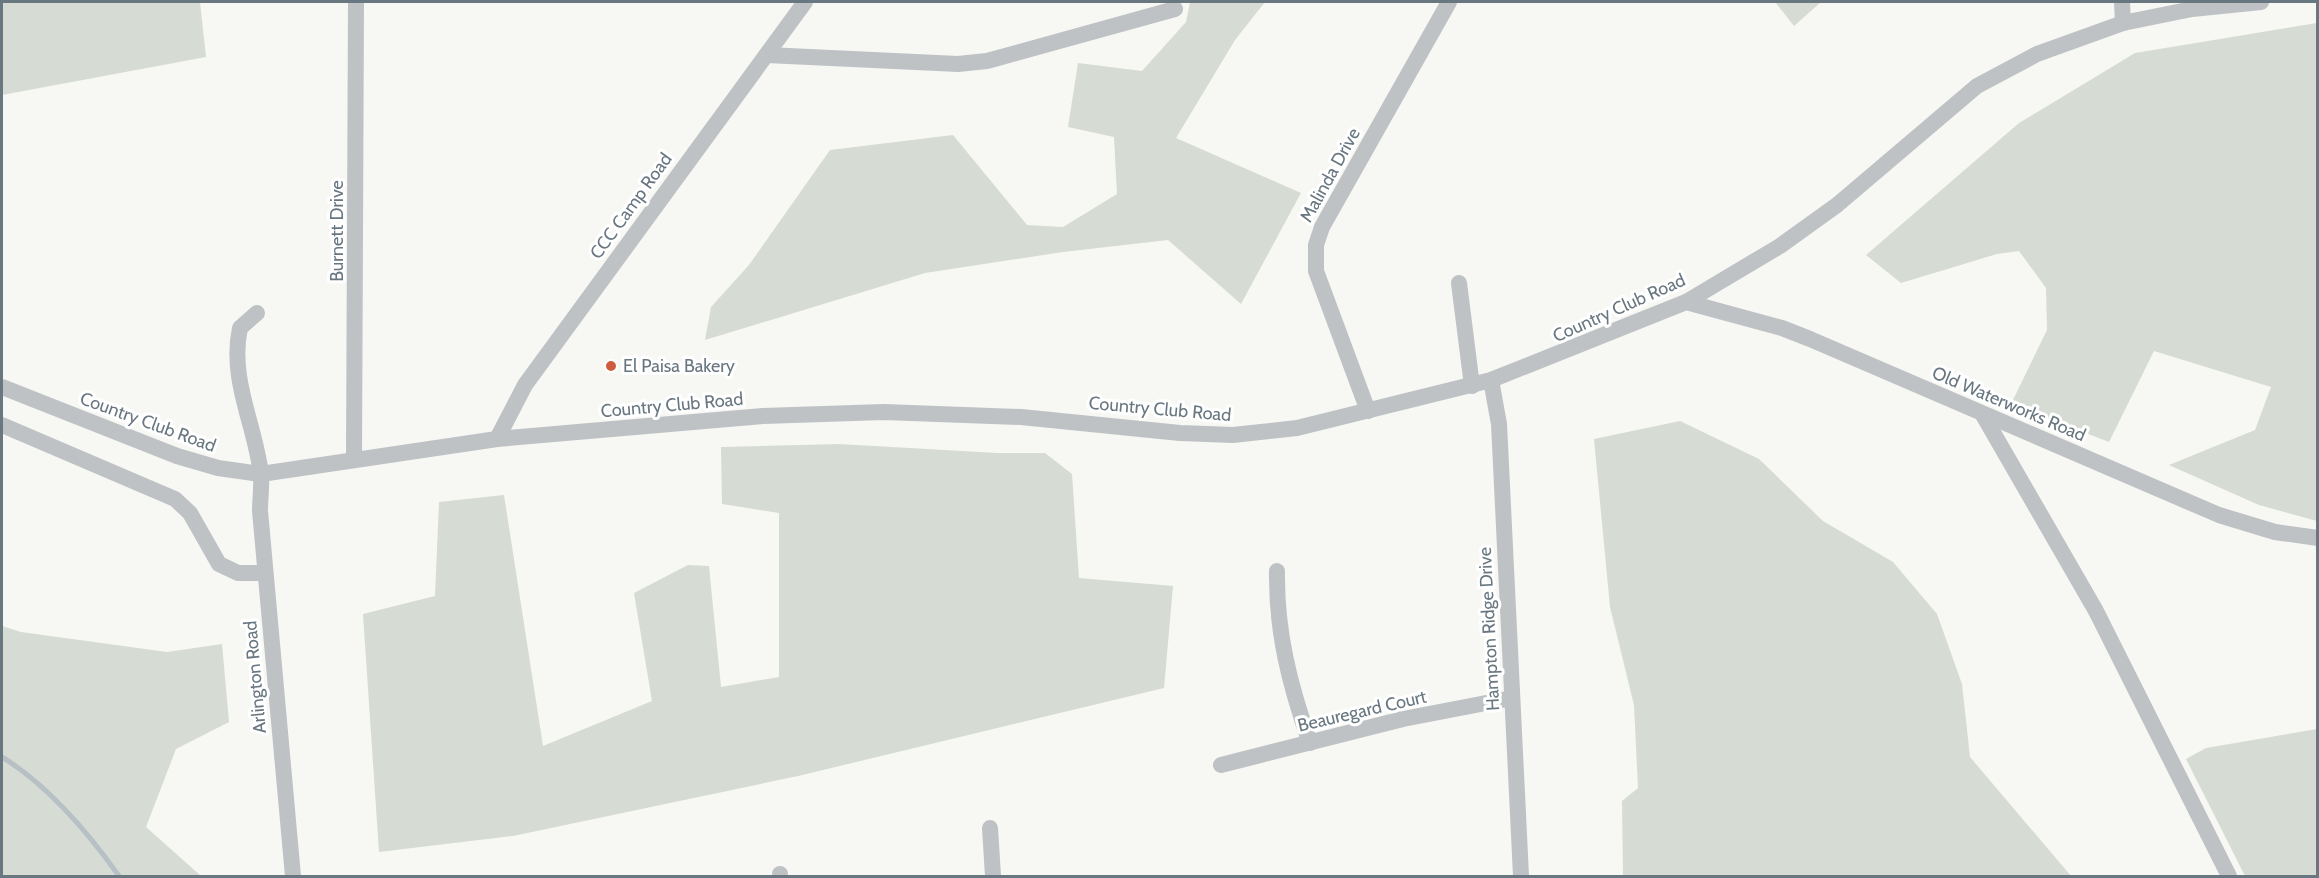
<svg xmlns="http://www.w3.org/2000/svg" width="2319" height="878" viewBox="0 0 2319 878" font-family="Cabin,sans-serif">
  <rect width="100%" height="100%" fill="#f7f7f4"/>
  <g fill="#d6dbd4">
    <polygon points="2,2 200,2 206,57 2,95"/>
    <polygon points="1190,2 1265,2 1235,40 1176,138 1301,193 1241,304 1168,240 1063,252 925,273 705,340 711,307 749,265 830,150 953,135 1027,225 1063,227 1117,194 1114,137 1068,127 1078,63 1142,71 1186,22"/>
    <polygon points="1775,2 1821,2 1794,26"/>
    <polygon points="2317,23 2317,521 2259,505 2169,465 2255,430 2271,387 2154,351 2109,442 2011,404 2047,330 2046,288 2019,251 1997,254 1901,283 1866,255 2019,123 2135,53"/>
    <polygon points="1680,421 1759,459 1823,521 1893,562 1937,614 1962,684 1970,757 2071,876 1623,876 1622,801 1638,788 1634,705 1610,607 1594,439"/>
    <polygon points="839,444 997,453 1045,453 1072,474 1079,578 1173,586 1164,688 798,776 513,836 379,852 363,614 435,596 439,502 504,495 543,746 652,701 634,593 688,565 709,566 721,687 779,677 779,513 722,504 721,447"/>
    <polygon points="2,626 21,632 167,652 222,644 229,722 176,749 146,827 201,876 2,876"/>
    <polygon points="2317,729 2317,876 2245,876 2186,759 2206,748"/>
  </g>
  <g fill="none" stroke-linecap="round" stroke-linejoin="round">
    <path stroke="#b7c1c5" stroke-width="5" d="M2,757c47,29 85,74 117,119"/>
    <g stroke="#bec2c5" stroke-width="16">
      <polyline points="2122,2 2123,23"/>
      <polyline points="767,55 958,64 987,61 1175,9"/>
      <polyline points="1459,283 1472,386"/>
      <polyline points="1686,302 1782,328 1810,339 2219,515 2275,532 2318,538"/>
      <path d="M257,313l-17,15c-11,51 15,96 21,146 1,12 -1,25 -1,37l33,365"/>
      <polyline points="1491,380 1499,424 1521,876"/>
      <polyline points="2,387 177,456 218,468 261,474 497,439 763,416 884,412 1021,417 1180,433 1233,435 1297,428 1491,380 1686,302 1780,246 1837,205 1977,86 2037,54 2123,23 2192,9 2261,2"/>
      <polyline points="1368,411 1316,271 1316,245 1322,227 1449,2"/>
      <polyline points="1983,415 2096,611 2229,876"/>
      <polyline points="2,425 175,499 190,513 219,564 238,573 265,573"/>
      <polyline points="497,439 525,385 805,2"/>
      <polyline points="354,460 356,2"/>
      <path d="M1277,571c-1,61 13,115 33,172"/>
      <polyline points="1221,765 1403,719 1512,698"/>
      <polyline points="990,828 993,876"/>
      <polyline points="780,874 780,876"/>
    </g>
  </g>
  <circle fill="#ce5d3d" stroke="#fff" stroke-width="2" cx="611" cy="366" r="6"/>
  <g text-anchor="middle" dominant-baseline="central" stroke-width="6" stroke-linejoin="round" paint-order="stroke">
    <g font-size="18" fill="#697781" stroke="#fff">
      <text transform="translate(1330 175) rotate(-61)">Malinda Drive</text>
      <text transform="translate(631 206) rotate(-54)">CCC Camp Road</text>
      <text transform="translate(337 231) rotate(-90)">Burnett Drive</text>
      <text transform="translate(1619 308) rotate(-24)">Country Club Road</text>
      <text transform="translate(2009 404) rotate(23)">Old Waterworks Road</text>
      <text transform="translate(672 405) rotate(-5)">Country Club Road</text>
      <text transform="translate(1160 409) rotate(5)">Country Club Road</text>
      <text transform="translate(148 422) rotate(20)">Country Club Road</text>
      <text transform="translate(1489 629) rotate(-93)">Hampton Ridge Drive</text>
      <text transform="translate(255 677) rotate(-95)">Arlington Road</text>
      <text transform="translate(1362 711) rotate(-13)">Beauregard Court</text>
    </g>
    <g font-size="18" fill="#697781" stroke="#fff" text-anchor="start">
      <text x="623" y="366">El Paisa Bakery</text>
    </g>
  </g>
  <rect width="2319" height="878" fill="none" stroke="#697781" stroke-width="6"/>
</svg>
